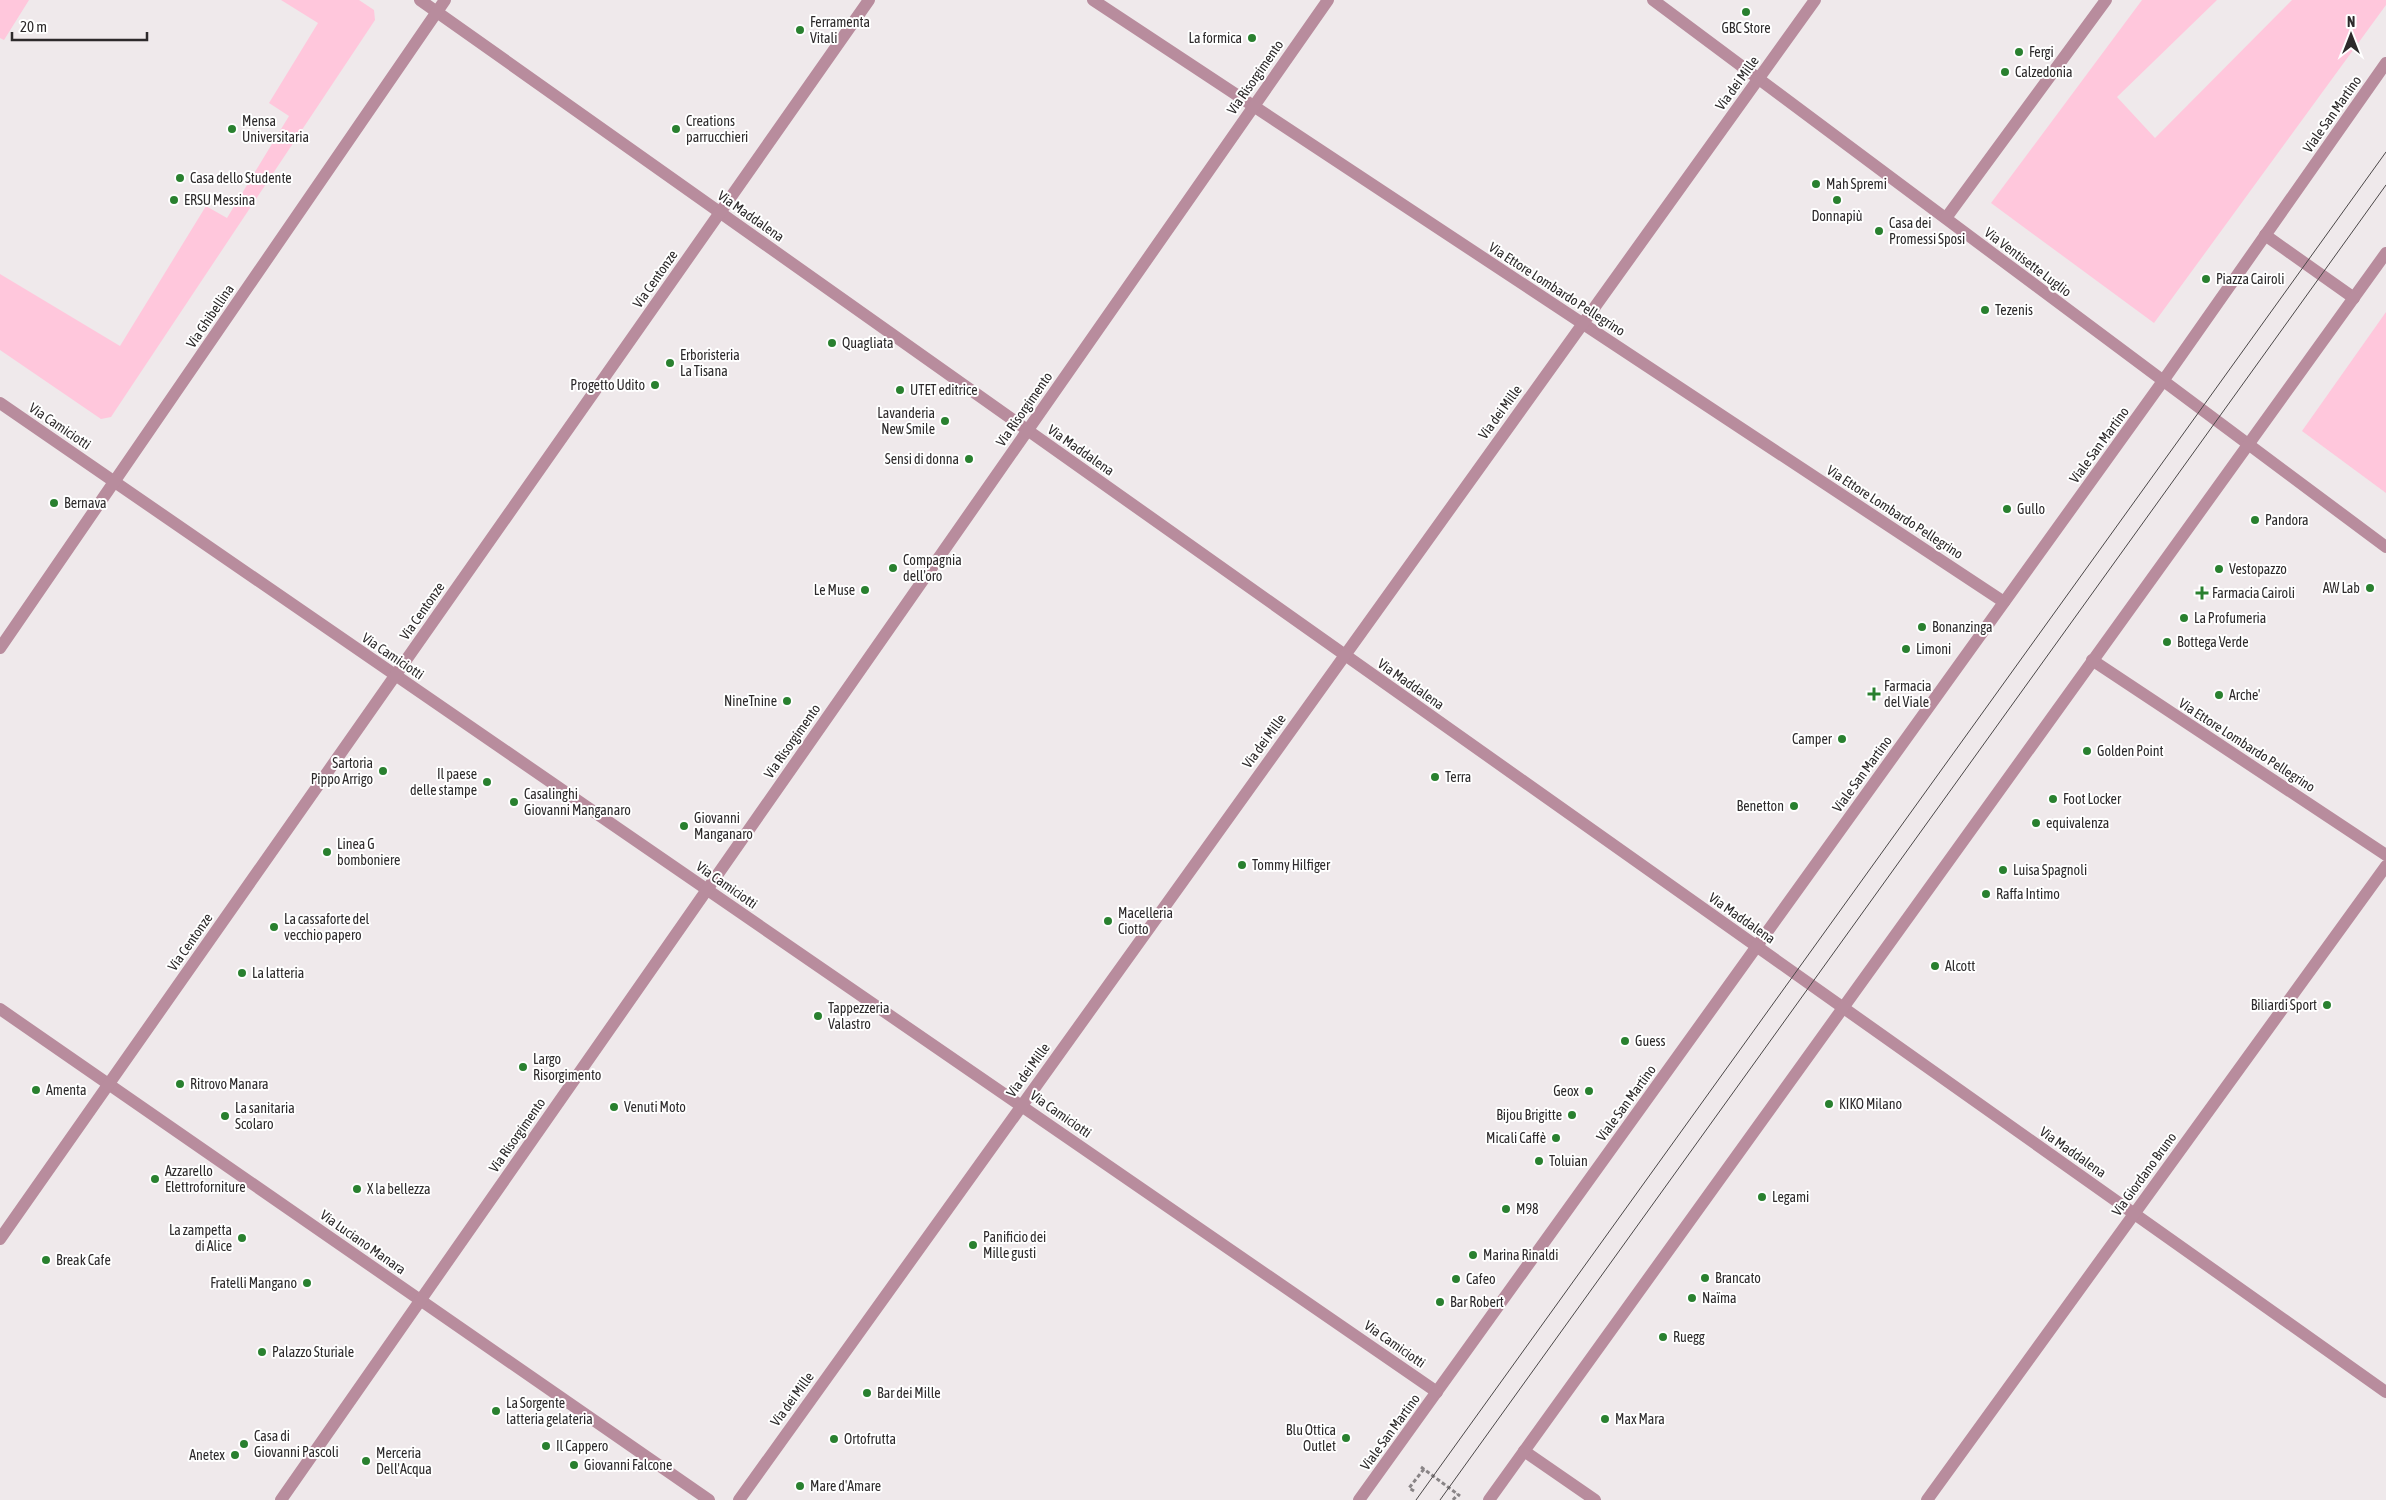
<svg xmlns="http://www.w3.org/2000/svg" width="2386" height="1500" viewBox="0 0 2386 1500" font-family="'Asap Condensed',sans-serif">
  <rect width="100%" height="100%" fill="#efe9eb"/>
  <g fill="#ffc7dc">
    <polygon points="0,0 29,0 4,40 0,38"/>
    <polygon points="281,0 359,0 374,10 375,20 111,417 101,419 0,350 0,274 120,346 206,206 227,218 289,116 269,103 318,23"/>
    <polygon points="2142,0 2217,0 2117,97 2155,138 2292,0 2386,0 2386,5 2154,323 1991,203"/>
    <polygon points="2386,312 2386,493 2302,431"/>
  </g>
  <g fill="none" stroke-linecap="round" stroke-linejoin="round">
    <g stroke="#898486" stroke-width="3" stroke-dasharray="4 2.5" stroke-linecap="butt">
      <polyline points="1421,1467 1460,1496"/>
      <polyline points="1414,1491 1409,1488 1424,1469"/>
      <polyline points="1453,1500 1458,1494"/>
    </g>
    <g stroke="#b88c9d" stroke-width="12">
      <polyline points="420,0 2386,1392"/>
      <polyline points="1093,0 2004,602"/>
      <polyline points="1653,0 2386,547"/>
      <polyline points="1946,218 2106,0"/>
      <polyline points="2265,235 2354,298"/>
      <polyline points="0,403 1437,1392"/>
      <polyline points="0,648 445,0"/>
      <polyline points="2092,660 2386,855"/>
      <polyline points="0,1009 709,1500"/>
      <polyline points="0,1239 869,0"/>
      <polyline points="1524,1451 1595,1500"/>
      <polyline points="281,1500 1328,0"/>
      <polyline points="739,1500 1815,0"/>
      <polyline points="1359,1500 2163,381 2386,63"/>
      <polyline points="1489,1500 2386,253"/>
      <polyline points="1927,1500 2386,866"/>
    </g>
    <g stroke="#4b4748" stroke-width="1">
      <polyline points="1416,1500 2386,152"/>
      <polyline points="1440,1500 2386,185"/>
    </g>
  </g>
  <g fill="#29802f" stroke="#fff" stroke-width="2">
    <circle cx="1746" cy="12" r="5"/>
    <circle cx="800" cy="30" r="5"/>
    <circle cx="1252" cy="38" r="5"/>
    <circle cx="2019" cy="52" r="5"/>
    <circle cx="2005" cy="72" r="5"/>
    <circle cx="232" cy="129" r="5"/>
    <circle cx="676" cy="129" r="5"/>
    <circle cx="180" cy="178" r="5"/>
    <circle cx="1816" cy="184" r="5"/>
    <circle cx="174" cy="200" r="5"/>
    <circle cx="1837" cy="200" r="5"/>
    <circle cx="1879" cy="231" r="5"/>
    <circle cx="2206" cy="279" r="5"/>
    <circle cx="1985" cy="310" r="5"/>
    <circle cx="832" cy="343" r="5"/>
    <circle cx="670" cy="363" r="5"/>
    <circle cx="655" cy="385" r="5"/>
    <circle cx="900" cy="390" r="5"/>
    <circle cx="945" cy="421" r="5"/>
    <circle cx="969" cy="459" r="5"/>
    <circle cx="54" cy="503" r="5"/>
    <circle cx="2007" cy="509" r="5"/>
    <circle cx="2255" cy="520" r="5"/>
    <circle cx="893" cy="568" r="5"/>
    <circle cx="2219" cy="569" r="5"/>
    <circle cx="2370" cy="588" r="5"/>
    <circle cx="865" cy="590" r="5"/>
    <path d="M2199.5 585.5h5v5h5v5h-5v5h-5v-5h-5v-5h5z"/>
    <circle cx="2184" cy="618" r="5"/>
    <circle cx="1922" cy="627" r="5"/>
    <circle cx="2167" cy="642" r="5"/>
    <circle cx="1906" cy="649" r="5"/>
    <path d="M1871.5 686.5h5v5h5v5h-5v5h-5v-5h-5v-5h5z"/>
    <circle cx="2219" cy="695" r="5"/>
    <circle cx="787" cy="701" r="5"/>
    <circle cx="1842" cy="739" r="5"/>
    <circle cx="2087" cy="751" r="5"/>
    <circle cx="383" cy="771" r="5"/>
    <circle cx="1435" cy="777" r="5"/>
    <circle cx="487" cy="782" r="5"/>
    <circle cx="2053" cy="799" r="5"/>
    <circle cx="514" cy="802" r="5"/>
    <circle cx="1794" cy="806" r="5"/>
    <circle cx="2036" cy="823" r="5"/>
    <circle cx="684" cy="826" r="5"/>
    <circle cx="327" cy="852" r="5"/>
    <circle cx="1242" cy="865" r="5"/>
    <circle cx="2003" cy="870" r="5"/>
    <circle cx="1986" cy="894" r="5"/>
    <circle cx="1108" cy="921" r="5"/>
    <circle cx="274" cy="927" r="5"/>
    <circle cx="1935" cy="966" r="5"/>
    <circle cx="242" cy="973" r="5"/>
    <circle cx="2327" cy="1005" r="5"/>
    <circle cx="818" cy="1016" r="5"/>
    <circle cx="1625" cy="1041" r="5"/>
    <circle cx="523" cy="1067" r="5"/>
    <circle cx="180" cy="1084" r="5"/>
    <circle cx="36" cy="1090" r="5"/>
    <circle cx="1589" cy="1091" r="5"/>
    <circle cx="1829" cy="1104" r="5"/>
    <circle cx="614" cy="1107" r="5"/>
    <circle cx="1572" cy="1115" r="5"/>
    <circle cx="225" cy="1116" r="5"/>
    <circle cx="1556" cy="1138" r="5"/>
    <circle cx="1539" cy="1161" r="5"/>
    <circle cx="155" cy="1179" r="5"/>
    <circle cx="357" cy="1189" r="5"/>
    <circle cx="1762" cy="1197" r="5"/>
    <circle cx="1506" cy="1209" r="5"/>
    <circle cx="242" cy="1238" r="5"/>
    <circle cx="973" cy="1245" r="5"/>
    <circle cx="1473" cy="1255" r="5"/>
    <circle cx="46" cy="1260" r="5"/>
    <circle cx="1705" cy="1278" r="5"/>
    <circle cx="1456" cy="1279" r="5"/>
    <circle cx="307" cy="1283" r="5"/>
    <circle cx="1692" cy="1298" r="5"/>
    <circle cx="1440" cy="1302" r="5"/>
    <circle cx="1663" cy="1337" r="5"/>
    <circle cx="262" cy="1352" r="5"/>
    <circle cx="867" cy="1393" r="5"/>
    <circle cx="496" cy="1411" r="5"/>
    <circle cx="1605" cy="1419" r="5"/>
    <circle cx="1346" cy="1438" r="5"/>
    <circle cx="834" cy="1439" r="5"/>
    <circle cx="244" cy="1444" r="5"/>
    <circle cx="546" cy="1446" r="5"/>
    <circle cx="235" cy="1455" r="5"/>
    <circle cx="366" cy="1461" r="5"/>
    <circle cx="574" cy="1465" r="5"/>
    <circle cx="800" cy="1486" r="5"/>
  </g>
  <g text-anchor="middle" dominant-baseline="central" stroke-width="4" stroke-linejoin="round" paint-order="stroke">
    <g font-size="14" fill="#2d2a2b" stroke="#fff" text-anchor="start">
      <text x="810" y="22">Ferramenta<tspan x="810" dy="16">Vitali</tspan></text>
      <text x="1746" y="28" text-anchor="middle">GBC Store</text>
      <text x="1242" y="38" text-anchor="end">La formica</text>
      <text x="2029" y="52">Fergi</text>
      <text x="2015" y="72">Calzedonia</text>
      <text x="242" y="121">Mensa<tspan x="242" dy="16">Universitaria</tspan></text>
      <text x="686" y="121">Creations<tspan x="686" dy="16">parrucchieri</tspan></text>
      <text x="190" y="178">Casa dello Studente</text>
      <text x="1826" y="184">Mah Spremi</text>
      <text x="184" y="200">ERSU Messina</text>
      <text x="1837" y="216" text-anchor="middle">Donnapiù</text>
      <text x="1889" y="223">Casa dei<tspan x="1889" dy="16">Promessi Sposi</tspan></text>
      <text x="2216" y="279">Piazza Cairoli</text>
      <text x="1995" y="310">Tezenis</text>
      <text x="842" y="343">Quagliata</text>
      <text x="680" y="355">Erboristeria<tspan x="680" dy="16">La Tisana</tspan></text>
      <text x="645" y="385" text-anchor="end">Progetto Udito</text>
      <text x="910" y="390">UTET editrice</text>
      <text x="935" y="413" text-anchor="end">Lavanderia<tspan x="935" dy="16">New Smile</tspan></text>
      <text x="959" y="459" text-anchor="end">Sensi di donna</text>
      <text x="64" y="503">Bernava</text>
      <text x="2017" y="509">Gullo</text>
      <text x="2265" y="520">Pandora</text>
      <text x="903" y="560">Compagnia<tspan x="903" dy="16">dell'oro</tspan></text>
      <text x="2229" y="569">Vestopazzo</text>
      <text x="2360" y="588" text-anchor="end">AW Lab</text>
      <text x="855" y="590" text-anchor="end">Le Muse</text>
      <text x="2212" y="593">Farmacia Cairoli</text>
      <text x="2194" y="618">La Profumeria</text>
      <text x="1932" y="627">Bonanzinga</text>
      <text x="2177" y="642">Bottega Verde</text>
      <text x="1916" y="649">Limoni</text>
      <text x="1884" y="686">Farmacia<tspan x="1884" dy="16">del Viale</tspan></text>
      <text x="2229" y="695">Arche'</text>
      <text x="777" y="701" text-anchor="end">NineTnine</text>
      <text x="1832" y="739" text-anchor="end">Camper</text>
      <text x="2097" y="751">Golden Point</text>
      <text x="373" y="763" text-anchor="end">Sartoria<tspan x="373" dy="16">Pippo Arrigo</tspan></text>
      <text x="477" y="774" text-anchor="end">Il paese<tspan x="477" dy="16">delle stampe</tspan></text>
      <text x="1445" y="777">Terra</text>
      <text x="524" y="794">Casalinghi<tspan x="524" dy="16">Giovanni Manganaro</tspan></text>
      <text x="2063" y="799">Foot Locker</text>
      <text x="1784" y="806" text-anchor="end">Benetton</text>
      <text x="694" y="818">Giovanni<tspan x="694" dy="16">Manganaro</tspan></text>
      <text x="2046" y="823">equivalenza</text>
      <text x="337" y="844">Linea G<tspan x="337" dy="16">bomboniere</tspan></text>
      <text x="1252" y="865">Tommy Hilfiger</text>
      <text x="2013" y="870">Luisa Spagnoli</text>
      <text x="1996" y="894">Raffa Intimo</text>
      <text x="1118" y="913">Macelleria<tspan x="1118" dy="16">Ciotto</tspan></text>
      <text x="284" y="919">La cassaforte del<tspan x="284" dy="16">vecchio papero</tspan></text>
      <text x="1945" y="966">Alcott</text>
      <text x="252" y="973">La latteria</text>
      <text x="2317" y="1005" text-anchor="end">Biliardi Sport</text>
      <text x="828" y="1008">Tappezzeria<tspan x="828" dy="16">Valastro</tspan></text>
      <text x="1635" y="1041">Guess</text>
      <text x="533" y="1059">Largo<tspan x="533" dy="16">Risorgimento</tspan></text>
      <text x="190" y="1084">Ritrovo Manara</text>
      <text x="46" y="1090">Amenta</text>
      <text x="1579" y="1091" text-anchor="end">Geox</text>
      <text x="1839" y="1104">KIKO Milano</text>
      <text x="624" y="1107">Venuti Moto</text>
      <text x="235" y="1108">La sanitaria<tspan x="235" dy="16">Scolaro</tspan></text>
      <text x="1562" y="1115" text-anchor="end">Bijou Brigitte</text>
      <text x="1546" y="1138" text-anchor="end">Micali Caffè</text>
      <text x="1549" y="1161">Toluian</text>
      <text x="165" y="1171">Azzarello<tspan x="165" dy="16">Elettroforniture</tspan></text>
      <text x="367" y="1189">X la bellezza</text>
      <text x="1772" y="1197">Legami</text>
      <text x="1516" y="1209">M98</text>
      <text x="232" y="1230" text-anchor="end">La zampetta<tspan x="232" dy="16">di Alice</tspan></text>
      <text x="983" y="1237">Panificio dei<tspan x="983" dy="16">Mille gusti</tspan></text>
      <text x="1483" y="1255">Marina Rinaldi</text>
      <text x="56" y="1260">Break Cafe</text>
      <text x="1715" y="1278">Brancato</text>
      <text x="1466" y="1279">Cafeo</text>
      <text x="297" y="1283" text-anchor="end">Fratelli Mangano</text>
      <text x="1702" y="1298">Naïma</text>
      <text x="1450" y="1302">Bar Robert</text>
      <text x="1673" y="1337">Ruegg</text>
      <text x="272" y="1352">Palazzo Sturiale</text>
      <text x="877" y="1393">Bar dei Mille</text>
      <text x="506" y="1403">La Sorgente<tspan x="506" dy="16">latteria gelateria</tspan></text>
      <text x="1615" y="1419">Max Mara</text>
      <text x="1336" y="1430" text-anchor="end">Blu Ottica<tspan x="1336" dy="16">Outlet</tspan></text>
      <text x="254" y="1436">Casa di<tspan x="254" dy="16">Giovanni Pascoli</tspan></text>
      <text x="844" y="1439">Ortofrutta</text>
      <text x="556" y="1446">Il Cappero</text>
      <text x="376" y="1453">Merceria<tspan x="376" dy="16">Dell'Acqua</tspan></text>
      <text x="225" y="1455" text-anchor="end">Anetex</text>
      <text x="584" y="1465">Giovanni Falcone</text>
      <text x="810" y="1486">Mare d'Amare</text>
    </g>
    <g font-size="14" fill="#2d2a2b" stroke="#fff">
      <text transform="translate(1255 77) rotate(-55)">Via Risorgimento</text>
      <text transform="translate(1737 83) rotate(-54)">Via dei Mille</text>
      <text transform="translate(2332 114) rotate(-55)">Viale San Martino</text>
      <text transform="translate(751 216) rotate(35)">Via Maddalena</text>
      <text transform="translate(2028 262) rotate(37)">Via Ventisette Luglio</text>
      <text transform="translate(655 279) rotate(-55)">Via Centonze</text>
      <text transform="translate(1557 289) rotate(33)">Via Ettore Lombardo Pellegrino</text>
      <text transform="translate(210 316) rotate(-56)">Via Ghibellina</text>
      <text transform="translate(1024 409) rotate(-55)">Via Risorgimento</text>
      <text transform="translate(1500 412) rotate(-54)">Via dei Mille</text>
      <text transform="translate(60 426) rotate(34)">Via Camiciotti</text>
      <text transform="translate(2099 445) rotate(-54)">Viale San Martino</text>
      <text transform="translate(1081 450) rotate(35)">Via Maddalena</text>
      <text transform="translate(1895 512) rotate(33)">Via Ettore Lombardo Pellegrino</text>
      <text transform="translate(422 611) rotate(-55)">Via Centonze</text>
      <text transform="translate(393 656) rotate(34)">Via Camiciotti</text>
      <text transform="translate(1411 684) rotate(35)">Via Maddalena</text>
      <text transform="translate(792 741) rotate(-55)">Via Risorgimento</text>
      <text transform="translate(1264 741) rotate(-54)">Via dei Mille</text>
      <text transform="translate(2247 745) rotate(33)">Via Ettore Lombardo Pellegrino</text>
      <text transform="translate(1862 774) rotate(-54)">Viale San Martino</text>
      <text transform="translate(727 885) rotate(35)">Via Camiciotti</text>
      <text transform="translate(1742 918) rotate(35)">Via Maddalena</text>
      <text transform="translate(190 942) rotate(-55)">Via Centonze</text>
      <text transform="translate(1028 1070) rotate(-54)">Via dei Mille</text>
      <text transform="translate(1626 1103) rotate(-54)">Viale San Martino</text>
      <text transform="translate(1061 1114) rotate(35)">Via Camiciotti</text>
      <text transform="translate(517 1135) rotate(-55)">Via Risorgimento</text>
      <text transform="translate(2073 1152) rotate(35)">Via Maddalena</text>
      <text transform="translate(2144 1174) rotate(-54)">Via Giordano Bruno</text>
      <text transform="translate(363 1242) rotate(35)">Via Luciano Manara</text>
      <text transform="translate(1395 1344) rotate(35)">Via Camiciotti</text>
      <text transform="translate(792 1399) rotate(-54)">Via dei Mille</text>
      <text transform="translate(1390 1432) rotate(-54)">Viale San Martino</text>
    </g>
  </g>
  <g transform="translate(2351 35)" stroke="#ffffff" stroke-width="4" paint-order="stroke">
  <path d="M0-4L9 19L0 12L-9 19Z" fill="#2d2a2b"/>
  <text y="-8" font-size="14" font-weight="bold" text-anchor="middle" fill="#2d2a2b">N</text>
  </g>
  <path d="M12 32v8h135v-8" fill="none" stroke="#2d2a2b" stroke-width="2.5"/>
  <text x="20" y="32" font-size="15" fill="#2d2a2b" stroke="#ffffff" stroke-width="4" paint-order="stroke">20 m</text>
</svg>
